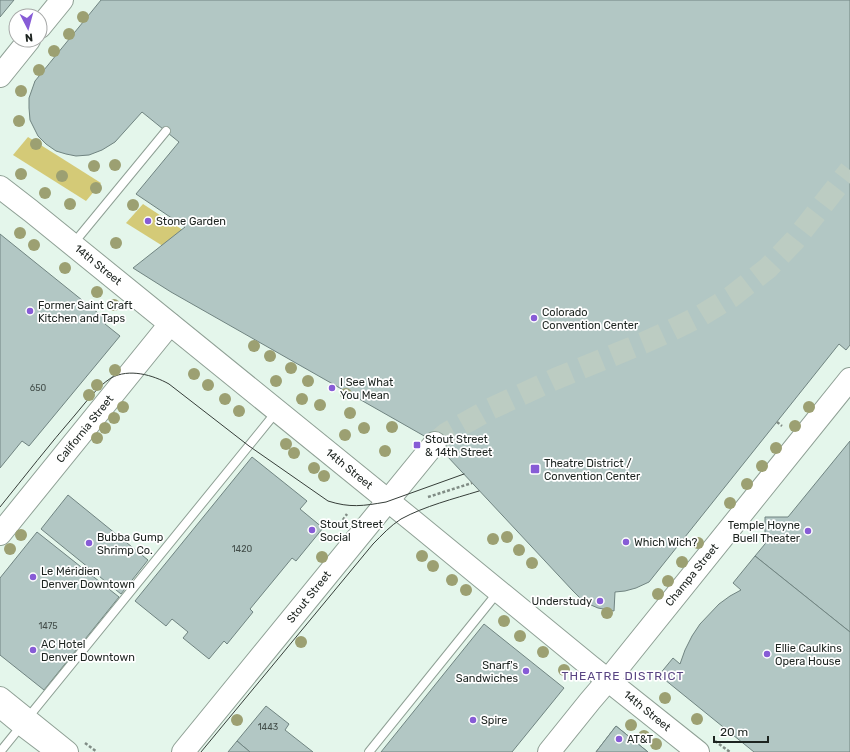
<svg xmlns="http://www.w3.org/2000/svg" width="850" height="752" viewBox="0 0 850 752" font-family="Rubik,sans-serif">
  <rect width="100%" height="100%" fill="#e4f6eb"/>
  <g fill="#d4ca77">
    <polygon points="28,137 101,183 86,201 13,155"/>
    <polygon points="143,204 198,240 182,258 126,223"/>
  </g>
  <g fill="#b2c7c4" stroke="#708481">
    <polygon points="0,0 14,0 0,17"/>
    <polygon points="101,0 850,0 850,345 846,350 839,344 649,582 636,588 625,591 615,592 614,611 598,608 584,602 573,591 433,441 171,292 133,268 185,227 136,194 179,142 142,112 115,142 102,150 89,155 76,156 66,154 56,151 46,144 38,136 30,120 29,108 29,98 35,81"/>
    <polygon points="0,234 108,321 105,324 120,336 29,446 22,441 0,468"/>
    <polygon points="850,441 850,632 755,556 765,544 765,517 788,517"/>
    <polygon points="252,457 307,501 300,509 323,528 296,561 292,558 250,609 253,612 227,644 224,641 209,659 183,638 188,632 172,619 166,626 135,601"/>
    <polygon points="68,495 148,560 121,594 41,529"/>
    <polygon points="37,532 119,597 44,690 0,655 0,578"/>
    <polygon points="755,556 850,632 850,752 754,752 659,675 673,658 680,664 685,650 692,636 700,624 719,604 730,596 741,590 733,583"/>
    <polygon points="484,624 564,688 512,752 381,752"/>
    <polygon points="266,706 289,724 285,730 313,752 250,752 237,741"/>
    <polygon points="616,726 648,752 596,752"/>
    <polygon points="616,726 648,752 596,752"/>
    <polygon points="237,741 250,752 228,752"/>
  </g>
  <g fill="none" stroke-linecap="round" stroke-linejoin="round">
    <polyline stroke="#bcccc2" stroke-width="22" stroke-dasharray="22 11" stroke-linecap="butt" points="435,443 447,433 490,409 555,379 643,343 672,330 700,316 731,297 768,268 795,240 850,170"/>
    <g stroke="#8fa095" stroke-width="10">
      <g id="lane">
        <polyline points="73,244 166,131"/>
        <polyline points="0,715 18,730 47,752"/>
        <polyline points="0,752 277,411"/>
        <polyline points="369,752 498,592"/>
      </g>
    </g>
    <g stroke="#8fa095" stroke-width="24">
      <g id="secondary">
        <polyline points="40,27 62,0"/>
        <polyline points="0,76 29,40"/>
        <polyline points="0,187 31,211 418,525 590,666 698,752"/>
        <polyline points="0,534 170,324"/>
        <polyline points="0,698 67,752"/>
        <polyline points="183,752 435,443"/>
        <polyline points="549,752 590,701 608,680 850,379"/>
      </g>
    </g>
    <g stroke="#808c85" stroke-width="2.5" stroke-dasharray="3 2" stroke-linecap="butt">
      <polyline points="777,422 782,426"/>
      <polyline points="428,497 472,483"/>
      <polyline points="340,524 347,514"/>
      <polyline points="715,741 730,752"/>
      <polyline points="85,743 97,752"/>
    </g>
    <use href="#lane" stroke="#fff" stroke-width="8"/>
    <use href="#secondary" stroke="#fff" stroke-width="22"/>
    <g stroke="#363e39" stroke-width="1">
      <path d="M0,507c25,-31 49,-62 75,-92 11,-13 22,-28 36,-37 18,-10 42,-3 58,6l80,62 79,55c22,7 35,5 58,1l78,-28"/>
      <path d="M201,752l172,-208c9,-9 17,-18 28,-25 24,-13 52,-20 78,-28"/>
    </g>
  </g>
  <g fill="#9ca072">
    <circle cx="83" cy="17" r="6"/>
    <circle cx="69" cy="34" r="6"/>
    <circle cx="54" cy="51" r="6"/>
    <circle cx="39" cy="70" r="6"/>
    <circle cx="21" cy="91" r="6"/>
    <circle cx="19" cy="121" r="6"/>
    <circle cx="36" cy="144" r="6"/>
    <circle cx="115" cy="165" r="6"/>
    <circle cx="94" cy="166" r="6"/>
    <circle cx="21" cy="174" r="6"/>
    <circle cx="62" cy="176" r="6"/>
    <circle cx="96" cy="188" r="6"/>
    <circle cx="45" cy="193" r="6"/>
    <circle cx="70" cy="204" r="6"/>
    <circle cx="133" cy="205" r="6"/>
    <circle cx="20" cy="233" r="6"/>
    <circle cx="116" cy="243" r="6"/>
    <circle cx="34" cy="245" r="6"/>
    <circle cx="65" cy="268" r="6"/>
    <circle cx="97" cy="292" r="6"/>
    <circle cx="114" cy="305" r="6"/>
    <circle cx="254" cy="346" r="6"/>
    <circle cx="270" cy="356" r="6"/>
    <circle cx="291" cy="368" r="6"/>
    <circle cx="115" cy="370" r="6"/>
    <circle cx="194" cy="374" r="6"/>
    <circle cx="276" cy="381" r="6"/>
    <circle cx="308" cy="381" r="6"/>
    <circle cx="97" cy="385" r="6"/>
    <circle cx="208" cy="385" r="6"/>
    <circle cx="346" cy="394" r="6"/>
    <circle cx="89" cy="395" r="6"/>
    <circle cx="225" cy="399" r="6"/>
    <circle cx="302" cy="399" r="6"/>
    <circle cx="320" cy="405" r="6"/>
    <circle cx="123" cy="407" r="6"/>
    <circle cx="809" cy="407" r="6"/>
    <circle cx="239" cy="411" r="6"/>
    <circle cx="350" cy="413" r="6"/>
    <circle cx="114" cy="418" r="6"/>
    <circle cx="795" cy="426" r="6"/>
    <circle cx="392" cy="427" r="6"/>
    <circle cx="105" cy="428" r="6"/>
    <circle cx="364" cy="428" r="6"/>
    <circle cx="345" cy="435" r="6"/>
    <circle cx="97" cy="438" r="6"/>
    <circle cx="286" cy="444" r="6"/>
    <circle cx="776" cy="448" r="6"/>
    <circle cx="385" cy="451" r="6"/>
    <circle cx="294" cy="453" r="6"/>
    <circle cx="762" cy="466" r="6"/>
    <circle cx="314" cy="468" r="6"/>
    <circle cx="324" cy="476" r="6"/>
    <circle cx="747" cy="484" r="6"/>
    <circle cx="730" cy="503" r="6"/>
    <circle cx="21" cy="535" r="6"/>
    <circle cx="507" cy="537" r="6"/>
    <circle cx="493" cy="539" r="6"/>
    <circle cx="698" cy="543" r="6"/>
    <circle cx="10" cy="549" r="6"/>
    <circle cx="519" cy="550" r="6"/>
    <circle cx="422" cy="556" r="6"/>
    <circle cx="322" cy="557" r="6"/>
    <circle cx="682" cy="562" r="6"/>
    <circle cx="532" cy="563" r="6"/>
    <circle cx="433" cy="566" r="6"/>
    <circle cx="452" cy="580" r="6"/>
    <circle cx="668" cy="581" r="6"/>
    <circle cx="466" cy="590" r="6"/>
    <circle cx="658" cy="594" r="6"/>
    <circle cx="607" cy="613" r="6"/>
    <circle cx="504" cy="621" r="6"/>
    <circle cx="520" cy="636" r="6"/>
    <circle cx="301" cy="642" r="6"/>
    <circle cx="543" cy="652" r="6"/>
    <circle cx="564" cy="670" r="6"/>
    <circle cx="665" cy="698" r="6"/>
    <circle cx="697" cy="719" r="6"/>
    <circle cx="237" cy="720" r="6"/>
    <circle cx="631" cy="725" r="6"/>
    <circle cx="644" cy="736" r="6"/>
    <circle cx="656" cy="744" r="6"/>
  </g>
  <g fill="#875cd6" stroke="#fff" stroke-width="1.5">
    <circle cx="148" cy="221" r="4"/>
    <circle cx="30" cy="311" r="4"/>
    <circle cx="534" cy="318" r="4"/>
    <circle cx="332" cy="388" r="4"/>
    <rect x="413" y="441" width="8" height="8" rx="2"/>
    <rect x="530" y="464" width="10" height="10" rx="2"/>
    <circle cx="312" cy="530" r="4"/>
    <circle cx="808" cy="531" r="4"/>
    <circle cx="626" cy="542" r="4"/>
    <circle cx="89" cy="543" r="4"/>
    <circle cx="33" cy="577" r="4"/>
    <circle cx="600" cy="601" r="4"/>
    <circle cx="33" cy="650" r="4"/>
    <circle cx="767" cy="654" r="4"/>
    <circle cx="526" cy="671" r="4"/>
    <circle cx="473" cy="720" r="4"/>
    <circle cx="619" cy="739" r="4"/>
  </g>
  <g text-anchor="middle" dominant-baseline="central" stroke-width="3.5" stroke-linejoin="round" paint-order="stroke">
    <g font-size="9" fill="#424d49">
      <text x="38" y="388">650</text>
      <text x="242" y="549">1420</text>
      <text x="48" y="626">1475</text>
      <text x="268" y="727">1443</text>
    </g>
    <g font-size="11" fill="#1d2420" stroke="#fff" text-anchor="start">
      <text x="156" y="221">Stone Garden</text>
      <text x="38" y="305">Former Saint Craft<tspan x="38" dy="13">Kitchen and Taps</tspan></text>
      <text x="542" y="312">Colorado<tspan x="542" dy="13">Convention Center</tspan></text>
      <text x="340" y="382">I See What<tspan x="340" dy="13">You Mean</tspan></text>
      <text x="425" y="439">Stout Street<tspan x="425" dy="13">&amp; 14th Street</tspan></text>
      <text x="544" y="463">Theatre District /<tspan x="544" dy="13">Convention Center</tspan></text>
      <text x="320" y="524">Stout Street<tspan x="320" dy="13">Social</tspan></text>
      <text x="800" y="525" text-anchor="end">Temple Hoyne<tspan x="800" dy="13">Buell Theater</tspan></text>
      <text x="97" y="537">Bubba Gump<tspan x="97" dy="13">Shrimp Co.</tspan></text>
      <text x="634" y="542">Which Wich?</text>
      <text x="41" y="571">Le Méridien<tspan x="41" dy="13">Denver Downtown</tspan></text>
      <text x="592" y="601" text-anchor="end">Understudy</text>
      <text x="41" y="644">AC Hotel<tspan x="41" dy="13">Denver Downtown</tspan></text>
      <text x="775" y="648">Ellie Caulkins<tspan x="775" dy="13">Opera House</tspan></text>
      <text x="518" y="665" text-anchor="end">Snarf's<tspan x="518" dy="13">Sandwiches</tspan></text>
      <text x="481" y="720">Spire</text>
      <text x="627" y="739">AT&amp;T</text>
    </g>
    <g font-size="11" fill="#1d2420" stroke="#fff">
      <text transform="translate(98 265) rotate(39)">14th Street</text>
      <text transform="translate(85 429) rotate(-51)">California Street</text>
      <text transform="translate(349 469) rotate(39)">14th Street</text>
      <text transform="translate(692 575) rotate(-51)">Champa Street</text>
      <text transform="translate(309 597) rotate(-51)">Stout Street</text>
      <text transform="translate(647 711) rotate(39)">14th Street</text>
    </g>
    <g font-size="12" letter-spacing="1" fill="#584482" stroke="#fff">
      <text x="623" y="676">THEATRE DISTRICT</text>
    </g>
  </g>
  <g transform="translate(28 28) rotate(174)"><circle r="19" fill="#ffffff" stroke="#a5a7a6"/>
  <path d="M0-3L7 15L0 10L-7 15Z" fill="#875cd6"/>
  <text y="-6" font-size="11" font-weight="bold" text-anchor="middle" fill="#1d2420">N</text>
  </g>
  <path d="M714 736v6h54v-6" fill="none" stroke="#1d2420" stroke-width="2"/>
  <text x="720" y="736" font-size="12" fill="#1d2420" stroke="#ffffff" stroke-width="3" paint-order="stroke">20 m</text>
</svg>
